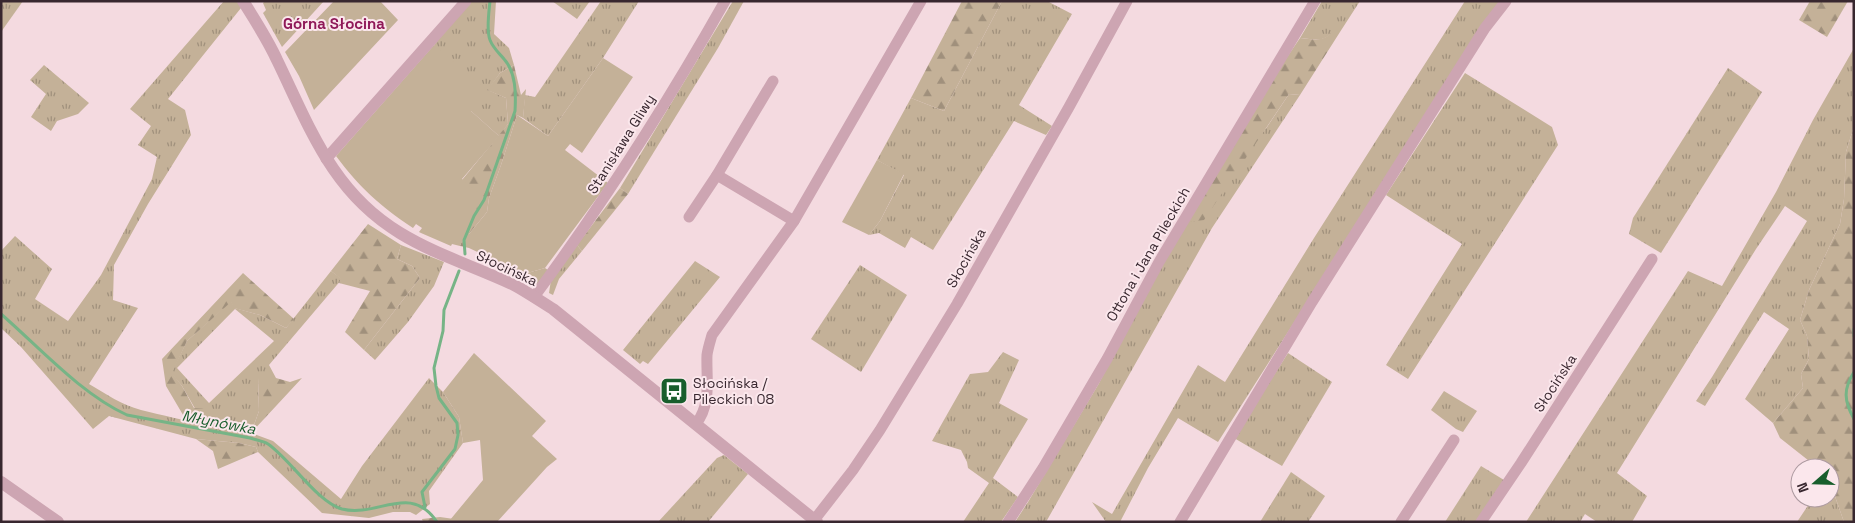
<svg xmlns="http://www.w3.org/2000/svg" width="1855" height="523" font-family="'Space Grotesk',sans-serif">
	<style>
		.grass { fill: url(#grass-tufts); fill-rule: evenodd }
		.forest { fill: url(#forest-firs) }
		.garden { fill: #c4b198 }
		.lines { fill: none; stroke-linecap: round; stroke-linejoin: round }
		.stream { stroke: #76b486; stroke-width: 3 }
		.minor { stroke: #cda5b2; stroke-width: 11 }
		.tertiary { stroke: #cda5b2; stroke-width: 12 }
		.labels { text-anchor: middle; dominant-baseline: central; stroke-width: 4; stroke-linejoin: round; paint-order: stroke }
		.street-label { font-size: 14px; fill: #38272f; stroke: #fbe7ec }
		.poi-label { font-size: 14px; fill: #38272f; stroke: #fbe7ec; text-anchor: start }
		.neighbourhood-label { font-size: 15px; font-weight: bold; fill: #8f1858; stroke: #fbe7ec }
		.water-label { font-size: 15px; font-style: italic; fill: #185e2c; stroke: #fbe7ec }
	</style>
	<defs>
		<pattern id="grass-tufts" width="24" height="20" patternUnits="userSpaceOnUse" patternTransform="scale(1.25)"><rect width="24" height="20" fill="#c4b198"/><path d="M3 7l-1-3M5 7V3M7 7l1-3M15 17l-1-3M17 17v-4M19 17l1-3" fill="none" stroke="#a0907c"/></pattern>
		<pattern id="forest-firs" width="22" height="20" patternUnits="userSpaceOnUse" patternTransform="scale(1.25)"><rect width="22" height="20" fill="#c4b198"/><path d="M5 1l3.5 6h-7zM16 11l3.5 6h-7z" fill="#a0907c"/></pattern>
	</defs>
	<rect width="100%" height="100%" fill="#f4dae0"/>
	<g class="grass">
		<polygon points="1,1 23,1 1,32"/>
		<path d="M224,1h13l4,7 -73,91 17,11 6,25 -43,69 -34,61 -1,35 25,8 -49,76c17,10 33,21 52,26 22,6 43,9 64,16l-23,-40 -11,-13 16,-32 44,-40 4,7 25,7 26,13 45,-57 11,8 -73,86 7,13h-18l1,33 -8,22 22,8 68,58 21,-33 67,-88 14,14 16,25 4,26 -34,48 1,13 -14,11 -6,-3h-17l-24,6 -47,-5 -64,-61 -2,-5 -17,-4 -43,-4 -87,-23 -16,13 -72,-82 -20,-19v-77l14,-15 37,33 -17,30 33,22 33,-46 51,-96 5,-22 -19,-12 13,-19 -21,-17zM235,309l39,32 -65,62 -32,-35z"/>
		<polygon points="265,1 324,1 282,47 263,13 266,10 263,3"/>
		<polygon points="470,1 496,1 494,34 509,48 514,65 500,73 488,90 506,98 508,124 499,136 471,111 434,45"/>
		<polygon points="552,1 590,1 577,19"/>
		<polygon points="601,1 639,1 603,58 548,136 523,118 525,95 535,97"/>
		<polygon points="733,1 744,1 718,48 628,194 620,188"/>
		<polygon points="1002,1 1047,1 1072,14 1019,105 1052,126 1046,135 1014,121 933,250 911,237 905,248 879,233 869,235 880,221 904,175 877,160 911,98 944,111"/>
		<path d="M1322,1h38l-20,31h-7c-11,11 -18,7 -33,6z"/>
		<polygon points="1465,1 1502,1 1397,161 1218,442 1178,418 1148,468 1120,522 1106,522 1092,502 1112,514 1198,365 1225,382 1314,238"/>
		<polygon points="1854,48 1854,126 1846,152 1844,199 1840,224 1809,290 1800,320 1807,336 1809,359 1801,374 1803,388 1773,423 1745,399 1789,329 1764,312 1705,406 1696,401 1712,377 1807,221 1785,206 1756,249 1617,473 1647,496 1632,522 1597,522 1585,514 1580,522 1526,522 1688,271 1722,286 1776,192 1813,120"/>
		<polygon points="44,65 89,103 78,114 57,121 51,131 31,117 46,94 30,80"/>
		<polygon points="1728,68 1762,92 1661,253 1629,234 1633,218"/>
		<polygon points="1465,73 1552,127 1558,145 1408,379 1386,365 1462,244 1386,195"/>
		<polygon points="1289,94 1300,95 1212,228 1046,522 1015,522 1028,502 1098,385 1159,270 1188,222 1267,127"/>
		<polygon points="401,245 444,262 434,286 408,322 375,360 364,350 420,278 412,266 397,259"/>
		<polygon points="577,245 582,251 559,279 553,295 549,293 551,280"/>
		<polygon points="695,261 720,277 648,364 643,361 640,364 623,350"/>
		<polygon points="507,265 524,274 545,268 548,270 535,287 502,271"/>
		<polygon points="860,265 907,295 861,372 811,339"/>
		<polygon points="1003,352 1019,360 999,403 1028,419 993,478 1018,497 1001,522 963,522 989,483 968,468 967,462 961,450 932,441 970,374 988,372"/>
		<polygon points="1288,353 1332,382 1282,466 1234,438"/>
		<polygon points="1444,391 1477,411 1463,432 1456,429 1431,410"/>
		<polygon points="724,455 748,474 708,522 658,522 717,458"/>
		<polygon points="1481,466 1504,480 1476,522 1445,522"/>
		<polygon points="1291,472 1325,496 1308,522 1260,522"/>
		<polygon points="1830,482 1844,522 1797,522 1813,498 1830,498"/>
	</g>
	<g class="forest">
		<polygon points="962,1 1002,1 944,111 911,98"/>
		<polygon points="1810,1 1848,1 1827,37 1799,20"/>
		<path d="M1333,31l7,1 -40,63 -11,-1 -85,126 -16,2 91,-153 21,-31c15,1 22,5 33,-7z"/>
		<polygon points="514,65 521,95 526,89 523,118 517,115 501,165 489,198 487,212 469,234 469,248 460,246 465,233 462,180 508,124 506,98 487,90 500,73"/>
		<polygon points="1854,126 1854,522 1844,522 1830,482 1830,468 1818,468 1780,438 1773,423 1803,388 1801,374 1809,359 1807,336 1800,320 1809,290 1840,224 1844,199 1846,152"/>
		<polygon points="620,188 628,194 582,251 577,245"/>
		<polygon points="368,224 401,245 397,259 412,266 420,278 364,350 345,332 370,291 339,283 341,279 331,271"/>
		<polygon points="243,273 294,319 286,328 260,315 234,308 231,302 187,341 172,373 182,386 194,408 208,409 205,427 186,420 166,386 162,359"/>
		<polygon points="258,378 276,378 290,382 302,378 251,433 259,411"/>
		<polygon points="196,439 239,443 256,447 258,452 218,469 213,451"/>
		<polygon points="440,517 461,520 463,522 423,522 422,519"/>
	</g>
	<g class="garden">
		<polygon points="334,1 380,1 398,20 314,110 299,76 285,52"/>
		<path d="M434,45l53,45 -16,21 28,25 -37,43 20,17 -22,50 -8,-2 -1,2 -30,-13 -2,-1 3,-4 -6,-4 -3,4c-34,-23 -52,-39 -77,-72z"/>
		<polygon points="603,58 633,77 582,153 570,144 565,150 608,183 545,268 524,274 469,248 469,234 487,212 489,198 501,165 517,115 548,136"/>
		<polygon points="877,160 904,174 880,221 869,235 842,222"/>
		<polygon points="474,353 546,421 532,436 557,459 547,467 497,522 463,522 450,520 483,480 480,440 463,443 459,417 443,392"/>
	</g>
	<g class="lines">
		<g class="stream">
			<path d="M465,254l-1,-14 10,-24 10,-16 31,-89c1,-17 1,-39 -11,-52 -5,-6 -11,-11 -14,-19 -4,-10 -1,-28 0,-39"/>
			<path d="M1,314c38,33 80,80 126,101l123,23c6,2 13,3 18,6 23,16 49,58 74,65 36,9 68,-27 95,13"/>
			<polyline points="1854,329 1854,336"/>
			<path d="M1854,372c-11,17 -10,29 0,47"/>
			<polyline points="425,507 422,492 455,449 458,435 457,423 439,398 436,386 434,368 443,331 444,310 459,271"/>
		</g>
		<g class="minor">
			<polyline points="326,159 466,1"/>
			<polyline points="717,175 794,221"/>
			<polyline points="689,217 717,175 773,81"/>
			<path d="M534,297c70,-95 133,-193 191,-296"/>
			<path d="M696,424c16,-21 10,-45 11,-69 1,-7 3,-13 5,-20l82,-114 127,-220"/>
			<polyline points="815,519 853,470 880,430 957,304 1069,107 1127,1"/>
			<polyline points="1008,522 1043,468 1107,359 1159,262 1315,1"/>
			<polyline points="1180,522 1312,302 1485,28 1506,1"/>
			<polyline points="1401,522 1454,440"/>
			<polyline points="1481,522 1521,463 1652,259"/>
		</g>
		<g class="tertiary">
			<path d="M243,1c12,19 25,39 34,59 33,68 55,132 123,173 36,22 76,34 114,52 13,7 26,16 39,24l264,213"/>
			<polyline points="1,482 58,522"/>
		</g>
	</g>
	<defs>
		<symbol id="bus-square" viewBox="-11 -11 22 22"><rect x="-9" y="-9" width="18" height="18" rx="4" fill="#185e2c" stroke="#fbe7ec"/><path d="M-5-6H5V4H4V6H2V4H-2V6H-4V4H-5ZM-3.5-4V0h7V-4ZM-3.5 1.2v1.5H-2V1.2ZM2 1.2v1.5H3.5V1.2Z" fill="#fff"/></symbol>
	</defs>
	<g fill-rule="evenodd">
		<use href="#bus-square" x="658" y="375" width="32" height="32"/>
	</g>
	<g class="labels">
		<g class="street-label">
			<text transform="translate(621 144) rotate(-58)">Stanisława Gliwy</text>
			<text transform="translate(1148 254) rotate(-60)">Ottona i Jana Pileckich</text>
			<text transform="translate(966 258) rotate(-61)">Słocińska</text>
			<text transform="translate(507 268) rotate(25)">Słocińska</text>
			<text transform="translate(1555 383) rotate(-57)">Słocińska</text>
		</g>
		<g class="poi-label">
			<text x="693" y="383">Słocińska /<tspan x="693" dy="16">Pileckich 08</tspan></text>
		</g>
		<g class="neighbourhood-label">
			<text x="334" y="23">Górna Słocina</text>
		</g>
		<g class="water-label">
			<text transform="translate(219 422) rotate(11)">Młynówka</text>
		</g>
	</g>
	<rect width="1855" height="523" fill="none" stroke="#38272f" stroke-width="5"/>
	<g transform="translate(1815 483) rotate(250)"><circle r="24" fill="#fbe7ec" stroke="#ad9aa0"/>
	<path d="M0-4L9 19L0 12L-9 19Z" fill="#185e2c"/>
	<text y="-8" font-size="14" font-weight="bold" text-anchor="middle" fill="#38272f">N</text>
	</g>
</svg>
